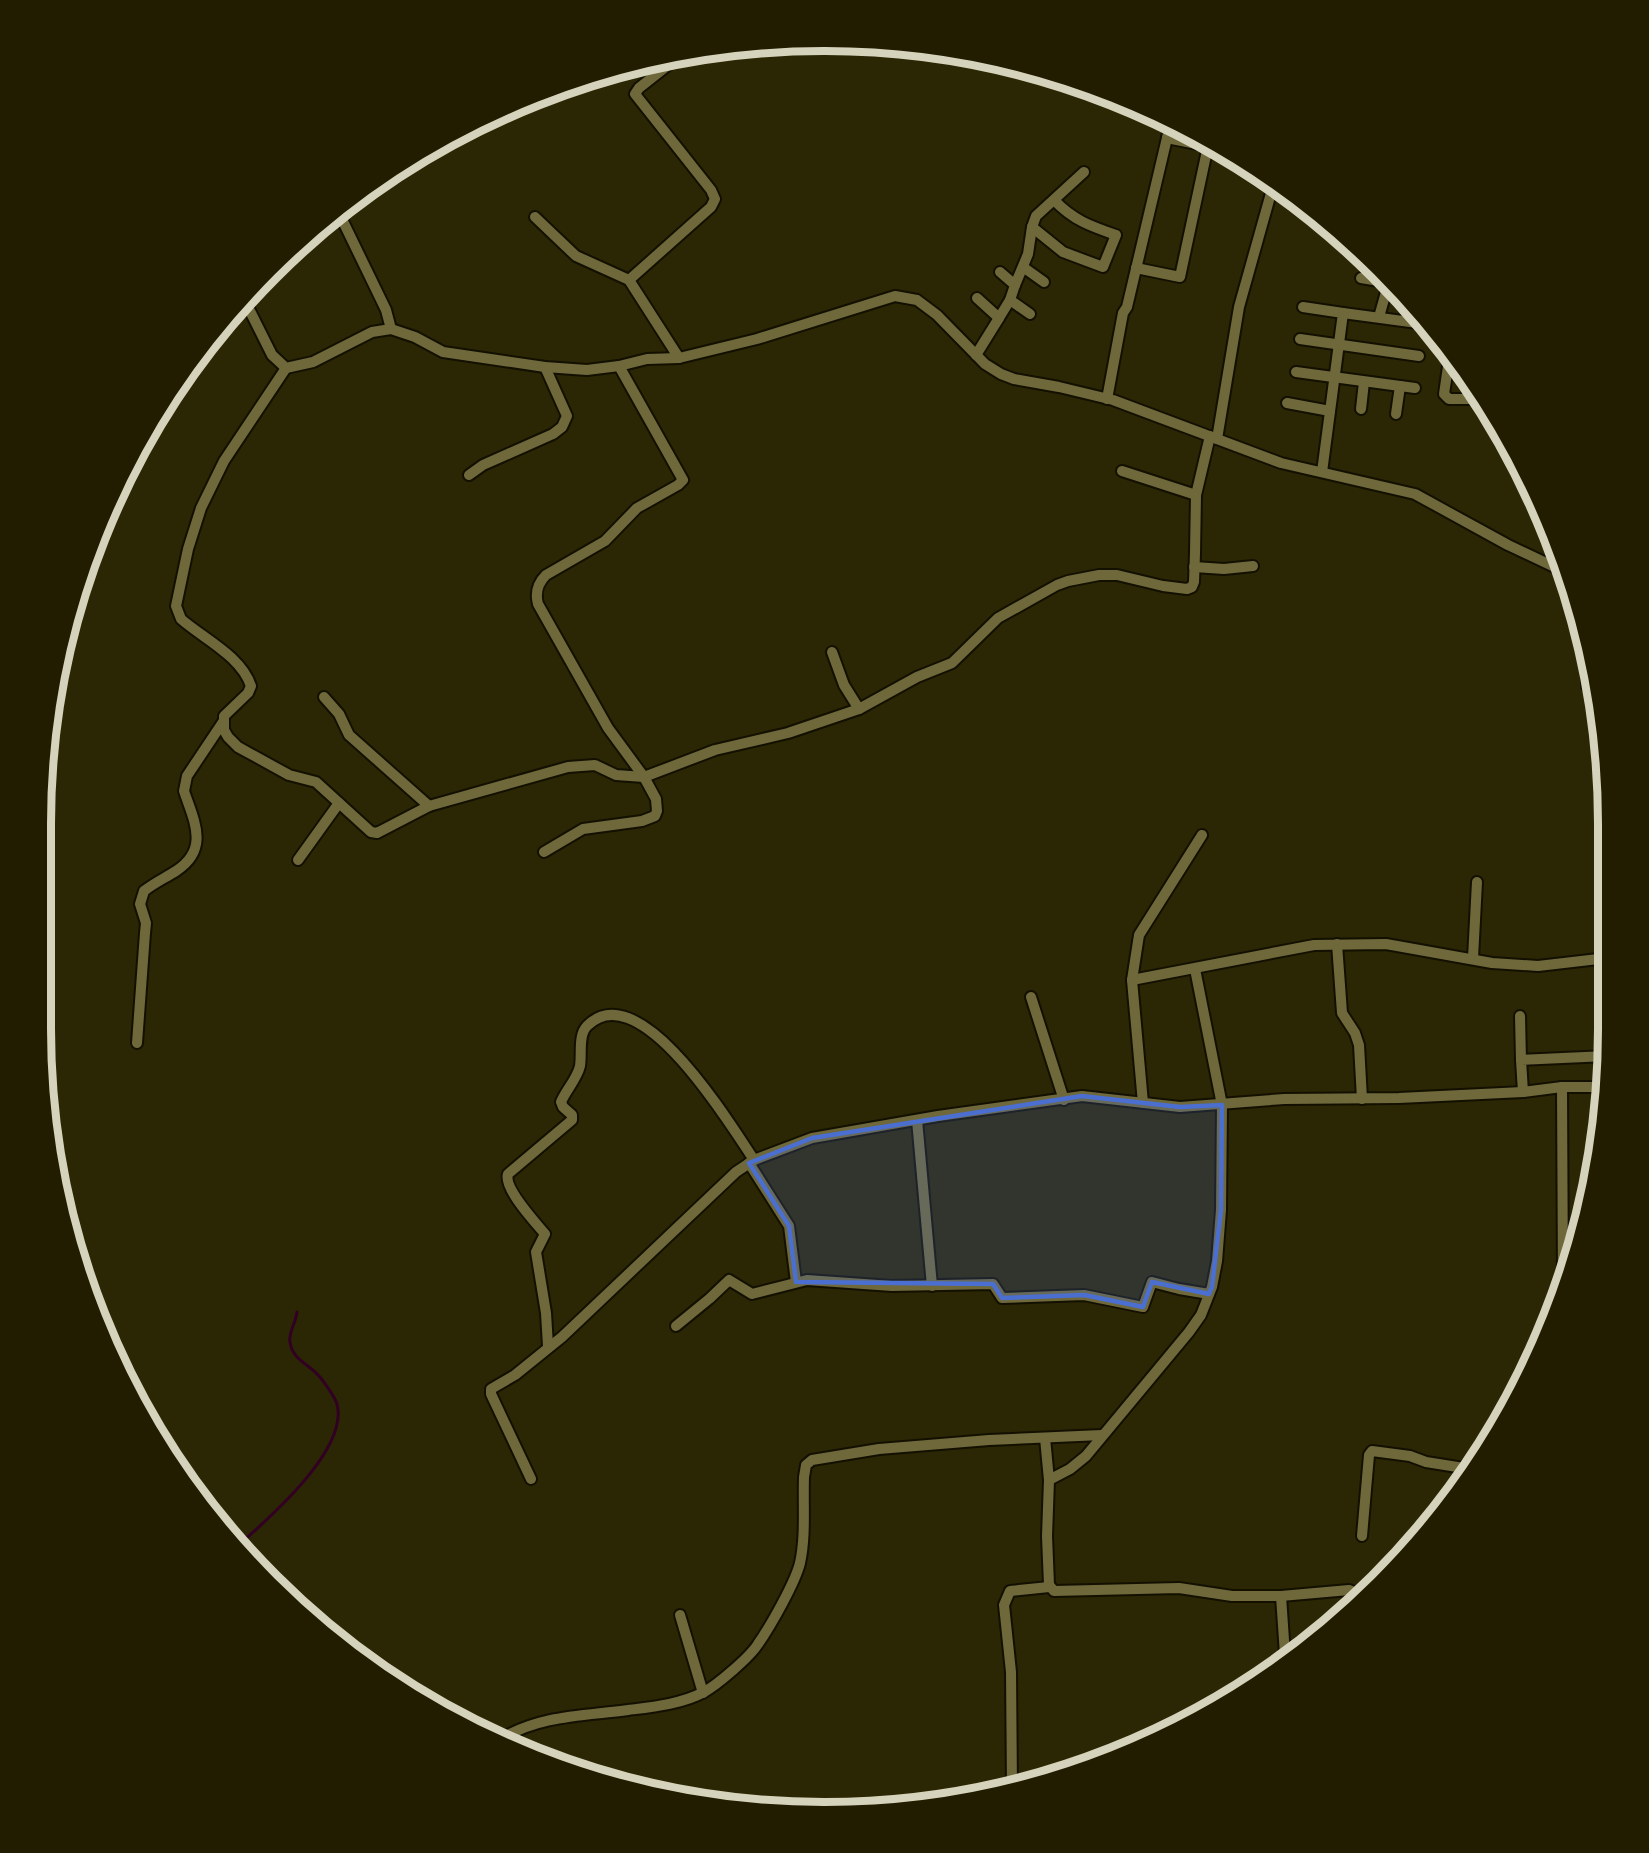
<svg xmlns="http://www.w3.org/2000/svg" width="1649" height="1853" font-family="'Exo 2',sans-serif">
	<style>
		.lines { fill: none; stroke-linecap: round; stroke-linejoin: round }
		.stream { stroke: #310023; stroke-width: 3 }
		.street-casing { stroke: #131000; stroke-width: 14 }
		.street { stroke: #6e683b; stroke-width: 10 }
		.marked { fill: #4b6fd1; fill-opacity: 0.2; stroke: #4b6fd1; stroke-width: 4.5; stroke-linejoin: round }
		.rim { fill: none; stroke: #d5d3bb; stroke-width: 8 }
	</style>
	<rect width="100%" height="100%" fill="#2b2704"/>
	<g class="lines">
		<path class="stream" d="M240,1544c30,-27 109,-95 97,-140 -2,-7 -16,-27 -21,-31 -10,-10 -24,-15 -26,-31 -2,-9 6,-19 7,-30"/>
		<defs>
			<g id="street">
				<polyline points="1170,124 1167,138 1221,149"/>
				<polyline points="338,211 386,310 391,329"/>
				<polyline points="535,217 576,256 629,280 679,358"/>
				<path d="M1032,227l31,25 40,15 13,-32c-26,-9 -43,-15 -62,-35"/>
				<polyline points="1023,267 1044,282"/>
				<polyline points="1136,268 1180,277 1208,146"/>
				<polyline points="1361,278 1385,282"/>
				<polyline points="629,280 711,207 715,199 711,190 635,94 639,88 677,58"/>
				<polyline points="1015,285 1028,254 1032,227 1036,216 1084,172"/>
				<polyline points="244,299 272,355 286,368 313,362 372,332 391,329 415,337 443,352 545,367 587,370 619,366 647,359 679,358 757,339 895,296 917,300 937,315 985,364 1001,374 1014,379 1059,387 1113,400 1281,463 1415,494 1508,545 1563,571"/>
				<polyline points="1010,300 1030,314"/>
				<polyline points="1303,307 1343,313 1322,472"/>
				<polyline points="1343,313 1425,324"/>
				<polyline points="1379,317 1388,285"/>
				<polyline points="999,318 1010,300 1015,285 1000,272"/>
				<polyline points="1300,339 1419,356"/>
				<polyline points="1450,353 1444,394 1449,399 1478,399"/>
				<polyline points="976,355 999,318 977,298"/>
				<path d="M286,368l-62,93 -23,47 -13,41 -12,57 5,13c23,20 60,37 70,67l-3,7 -24,23v14l4,7 10,10 51,28 27,7 55,50 6,1 52,-27 139,-39 27,-2 21,10 28,2 71,-27 73,-17 71,-24 58,-32 35,-14 46,-45 59,-33 11,-4 31,-6h18l46,11 24,3 5,-2 2,-5 1,-29 1,-58 14,-59"/>
				<polyline points="1296,372 1400,386 1396,414"/>
				<polyline points="1400,386 1415,388"/>
				<polyline points="1107,399 1123,313 1127,307 1167,138"/>
				<polyline points="1287,403 1330,411"/>
				<polyline points="1361,409 1364,382"/>
				<polyline points="1217,439 1239,307 1273,186"/>
				<polyline points="1122,471 1196,495"/>
				<polyline points="469,475 483,465 553,434 562,427 567,416 545,367"/>
				<polyline points="1519,476 1527,477"/>
				<polyline points="1194,567 1224,569 1253,566"/>
				<polyline points="832,652 844,685 859,709"/>
				<polyline points="1587,686 1588,662"/>
				<polyline points="324,697 339,714 349,735 429,806"/>
				<path d="M544,852l39,-23 59,-8 13,-5 2,-5 -1,-12 -12,-22 -36,-49 -70,-124c-3,-11 -1,-20 8,-29l59,-34 32,-33 41,-23 5,-5 -64,-114"/>
				<polyline points="298,860 339,803"/>
				<polyline points="1337,944 1342,1013 1355,1033 1359,1045 1362,1099"/>
				<polyline points="1473,958 1477,882"/>
				<polyline points="1195,969 1222,1105 1221,1210 1217,1261 1212,1287 1201,1315 1189,1332 1086,1456 1070,1469 1049,1480 1047,1536 1049,1585 1054,1591 1179,1588 1232,1596 1281,1596 1349,1590 1354,1592 1355,1603"/>
				<polyline points="1132,980 1314,945 1386,944 1492,963 1538,966 1607,958"/>
				<polyline points="1031,997 1064,1100"/>
				<polyline points="1520,1016 1521,1060"/>
				<path d="M137,1043l8,-110 1,-10 -6,-19 4,-13c10,-8 21,-13 32,-20 34,-22 18,-50 8,-80l3,-15 36,-54"/>
				<polyline points="1562,1087 1563,1282"/>
				<polyline points="1523,1092 1521,1060 1607,1056"/>
				<polyline points="1143,1103 1132,980 1139,935 1202,835"/>
				<polyline points="917,1120 932,1286"/>
				<polyline points="749,1163 789,1226 796,1282"/>
				<polyline points="676,1326 709,1299 729,1280 752,1294 807,1280 892,1286 993,1284 1002,1298 1084,1295 1143,1307 1152,1282 1179,1289 1209,1294"/>
				<path d="M548,1346l-2,-33 -10,-61 9,-18c-10,-12 -42,-46 -37,-60l64,-54v-5l-9,-8 -2,-5c5,-12 16,-23 19,-36 2,-12 -2,-31 7,-40 52,-53 143,98 167,134"/>
				<polyline points="1045,1438 1049,1480"/>
				<polyline points="531,1479 491,1394 491,1389 515,1375 562,1337 736,1172 754,1160 812,1138 938,1116 1082,1096 1180,1107 1284,1099 1399,1098 1523,1092 1562,1087 1606,1087"/>
				<polyline points="1362,1536 1369,1455 1372,1451 1410,1456 1426,1462 1470,1469"/>
				<polyline points="1281,1596 1285,1655"/>
				<polyline points="680,1615 703,1693"/>
				<path d="M501,1739c39,-24 83,-23 127,-29 24,-3 54,-6 76,-18 13,-7 46,-35 54,-48 12,-17 37,-61 42,-81 6,-27 3,-58 4,-86l2,-12 6,-5 67,-11 110,-9 113,-5"/>
				<polyline points="1012,1788 1011,1672 1004,1605 1010,1591 1049,1587"/>
			</g>
		</defs>
		<use href="#street" class="street-casing"/>
		<use href="#street" class="street"/>
	</g>
	<path class="marked" d="M1082,1096l98,11 42,-2 -1,105 -9,77 -3,7 -57,-12 -9,25 -59,-12 -82,3 -9,-14 -197,-2 -7,-56 -40,-63 63,-25z"/>
	<path d="M0 0H1649V1853H0ZM824 51H825A773 773 0 0 1 1598 824V1029A773 773 0 0 1 825 1802H824A773 773 0 0 1 51 1029V824A773 773 0 0 1 824 51Z" fill="#221d00" fill-rule="evenodd"/>
	<path class="rim" d="M824 51H825A773 773 0 0 1 1598 824V1029A773 773 0 0 1 825 1802H824A773 773 0 0 1 51 1029V824A773 773 0 0 1 824 51Z"/>
</svg>
